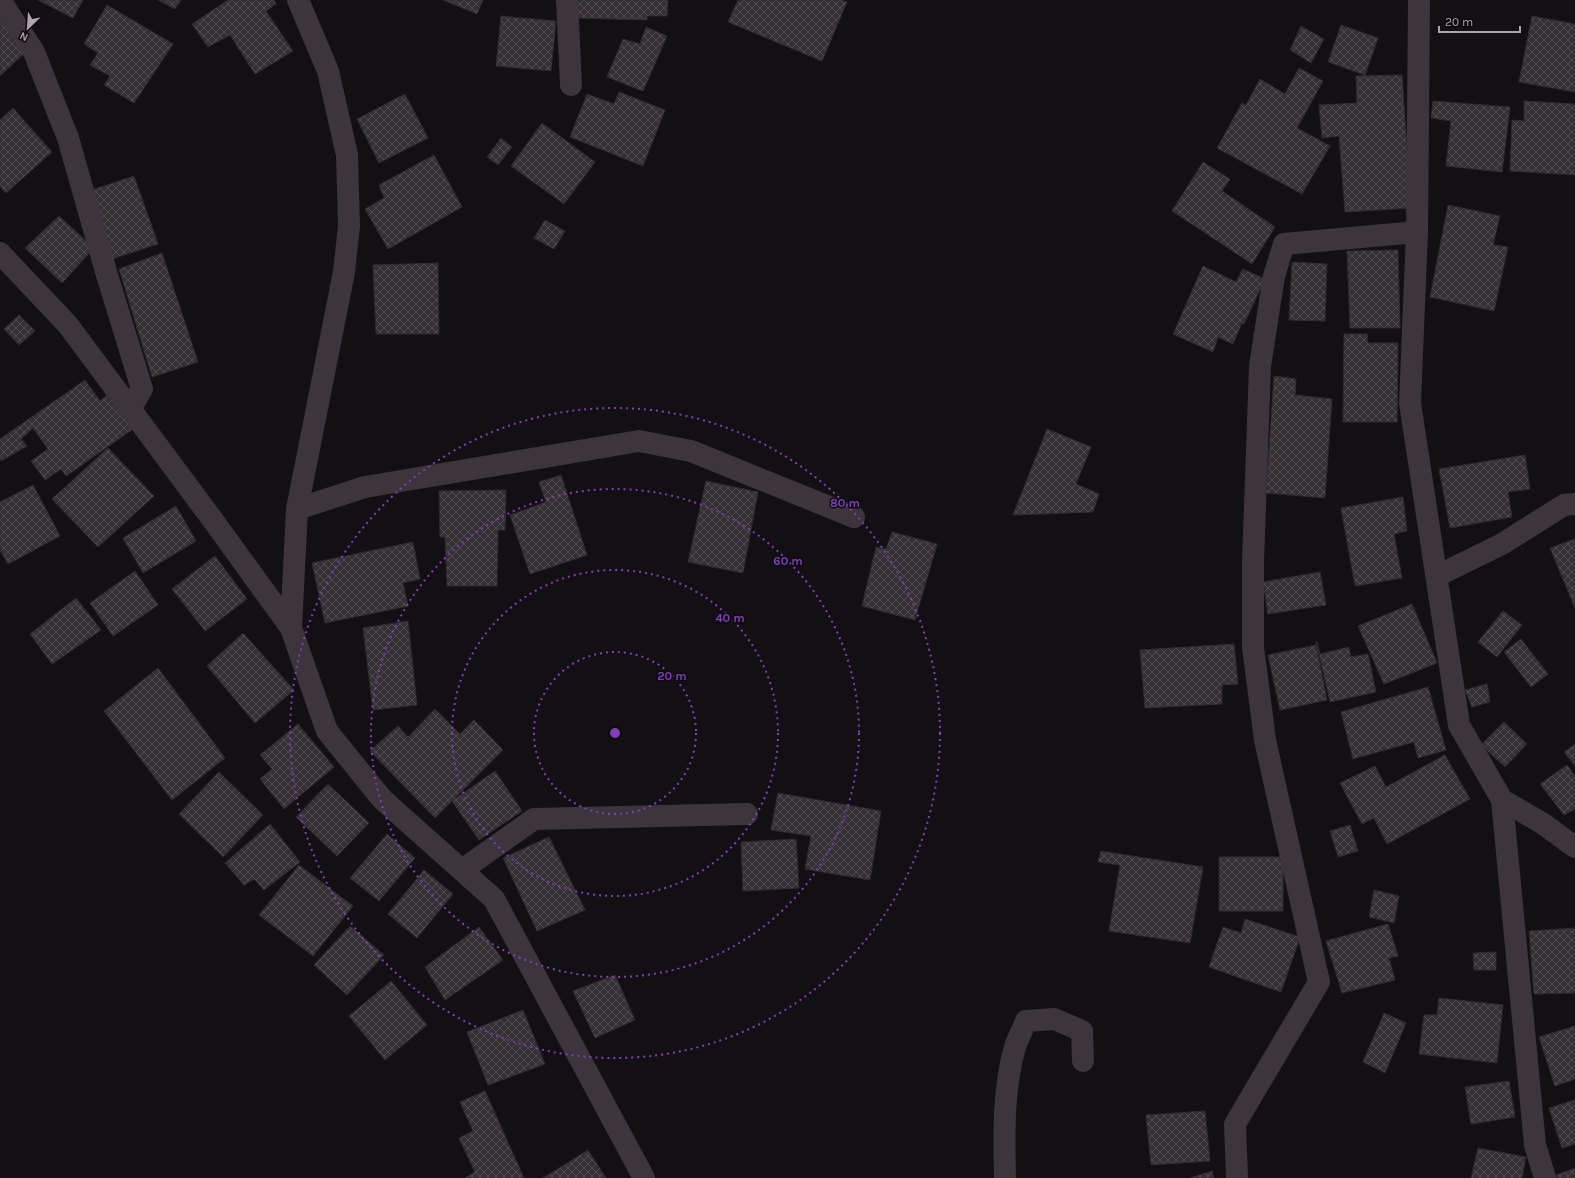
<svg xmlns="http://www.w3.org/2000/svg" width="1575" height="1178" font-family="Karla,sans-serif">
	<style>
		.building { fill: url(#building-cross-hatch); stroke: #2e2a2e }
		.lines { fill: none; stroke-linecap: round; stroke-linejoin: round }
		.minor { stroke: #3c353c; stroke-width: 22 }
		.ring { fill: none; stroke: #833ebd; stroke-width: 2; stroke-dasharray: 2 4 }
		.centre { fill: #833ebd; stroke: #0d0c0d; stroke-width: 2 }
		.ring-label { font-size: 12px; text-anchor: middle; font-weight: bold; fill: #833ebd; stroke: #0d0c0d; stroke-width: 3; stroke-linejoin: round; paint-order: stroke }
	</style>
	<defs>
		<pattern id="building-cross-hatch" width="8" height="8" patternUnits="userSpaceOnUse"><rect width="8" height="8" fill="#343034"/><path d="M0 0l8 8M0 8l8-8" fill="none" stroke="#4f4b4f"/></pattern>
	</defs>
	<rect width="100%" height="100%" fill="#121012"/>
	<g class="building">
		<polygon points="38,0 83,0 73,18"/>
		<polygon points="158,0 181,0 175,9"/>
		<polygon points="228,0 274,0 276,4 266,11 293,51 255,74 230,35 208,47 192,24"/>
		<polygon points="443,0 483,0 477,14"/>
		<polygon points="578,0 668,0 667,16 647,16 647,20 577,18"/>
		<polygon points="738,0 841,0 847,2 822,61 728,22"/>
		<polygon points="107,5 173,44 134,103 104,85 110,76 90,65 98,53 84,44"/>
		<polygon points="0,16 30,48 0,76"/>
		<polygon points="501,16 556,21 551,71 496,66"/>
		<polygon points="1532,16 1575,24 1575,92 1519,82"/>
		<polygon points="1341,25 1378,38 1365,75 1328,62"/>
		<polygon points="1301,26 1324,39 1311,63 1290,50"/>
		<polygon points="646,27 667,36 643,91 607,77 623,39 640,44"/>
		<polygon points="1299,68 1323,81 1297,128 1330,146 1302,194 1217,148 1242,103 1246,105 1260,79 1285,94"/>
		<polygon points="1402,75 1411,208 1345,212 1339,136 1322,138 1319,105 1357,103 1356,76"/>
		<polygon points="619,92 665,110 643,166 570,137 587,94 614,104"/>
		<polygon points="405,94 428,138 379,163 357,119"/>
		<polygon points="1433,101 1510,107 1502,172 1446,166 1451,121 1431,118"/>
		<polygon points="1524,101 1575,104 1575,175 1510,171 1512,120 1524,121"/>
		<polygon points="13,108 52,152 6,193 0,187 0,120"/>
		<polygon points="542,123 595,162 564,204 511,166"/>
		<polygon points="501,138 512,147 498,165 487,157"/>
		<polygon points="434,155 462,207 388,249 365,209 384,198 379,185"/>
		<polygon points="1203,162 1230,179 1222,191 1275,227 1252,264 1172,211"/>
		<polygon points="134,176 158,244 112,259 89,191"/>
		<polygon points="1448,205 1500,216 1493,245 1508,247 1494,311 1430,297"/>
		<polygon points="59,216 94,248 62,283 25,248"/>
		<polygon points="545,220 565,231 554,249 534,238"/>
		<polygon points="1398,250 1400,328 1350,328 1347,251"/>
		<polygon points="162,253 198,362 152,377 119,269"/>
		<polygon points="1292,262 1327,264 1325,321 1289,320"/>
		<polygon points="438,263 439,334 376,334 373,265"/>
		<polygon points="1203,266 1236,282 1243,269 1265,279 1244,324 1242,323 1233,344 1218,337 1213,352 1173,334"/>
		<polygon points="19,315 35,331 19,345 4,329"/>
		<polygon points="1344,334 1367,334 1368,343 1398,343 1397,422 1343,422"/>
		<polygon points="1274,376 1296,379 1295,395 1332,399 1325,498 1266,493"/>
		<polygon points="85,380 100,401 107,395 133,429 66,476 61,469 45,480 31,461 48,449 33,428 21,439 27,446 1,461 0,459 0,439"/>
		<polygon points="1047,429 1091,447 1076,484 1099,494 1093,512 1013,515"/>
		<polygon points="108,448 154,496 98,547 52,499"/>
		<polygon points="1525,455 1530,489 1508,492 1512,517 1450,528 1439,469"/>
		<polygon points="561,475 587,555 530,574 510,515 546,502 539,482"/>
		<polygon points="706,481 758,492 743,573 688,562"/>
		<polygon points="33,485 60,536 8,564 0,550 0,502"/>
		<polygon points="506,490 505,530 498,530 497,586 447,586 445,537 440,537 439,491"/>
		<polygon points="1403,497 1407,531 1394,534 1402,578 1355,586 1341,508"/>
		<polygon points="176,506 196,541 143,573 123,538"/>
		<polygon points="892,532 937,544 915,620 862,606 876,547 886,549"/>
		<polygon points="1575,539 1575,608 1550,548"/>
		<polygon points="413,542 420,579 403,583 408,606 325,623 312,563"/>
		<polygon points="215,556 247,599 205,631 172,589"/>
		<polygon points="135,571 158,605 113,636 90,603"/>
		<polygon points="1320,572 1326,605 1268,614 1263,582"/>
		<polygon points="76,598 101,630 52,664 30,634"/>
		<polygon points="1412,604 1437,663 1384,684 1358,626"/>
		<polygon points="1503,611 1522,625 1497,657 1478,642"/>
		<polygon points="408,621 417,705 373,710 363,628"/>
		<polygon points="243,633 294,690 255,723 207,666"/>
		<polygon points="1521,639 1548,674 1531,687 1504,652"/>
		<polygon points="1316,641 1317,642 1320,654 1349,647 1351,657 1368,654 1376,692 1330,702"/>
		<polygon points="1234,644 1238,684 1222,685 1222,704 1145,708 1140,650"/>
		<polygon points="1316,645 1327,700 1280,710 1268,655"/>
		<polygon points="158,668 225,758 172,800 104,711"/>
		<polygon points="1487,684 1490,702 1472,707 1465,690"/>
		<polygon points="1428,687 1446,750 1418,758 1414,742 1353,759 1341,712"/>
		<polygon points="435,709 460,734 474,720 503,750 435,818 370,751 398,726 408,737"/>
		<polygon points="1504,722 1527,744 1505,767 1481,745"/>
		<polygon points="298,724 334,767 284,809 260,779 272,769 260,755"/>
		<polygon points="1575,744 1575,766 1564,752"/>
		<polygon points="1445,755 1470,799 1387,844 1374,818 1362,824 1340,783 1375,766 1386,787"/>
		<polygon points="1567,765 1575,776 1575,809 1564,815 1540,784"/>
		<polygon points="495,771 522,811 479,840 452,801"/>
		<polygon points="219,772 263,815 223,857 179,814"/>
		<polygon points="328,784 369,823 337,856 296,817"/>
		<polygon points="778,793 881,811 870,880 805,869 811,836 771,830"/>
		<polygon points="270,824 300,862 264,890 254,879 244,885 225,863"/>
		<polygon points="1350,825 1358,851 1338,857 1330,831"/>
		<polygon points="387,834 415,858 379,901 350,878"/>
		<polygon points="549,837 585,910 537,931 503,858"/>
		<polygon points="796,839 799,888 743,891 741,842"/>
		<polygon points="1101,851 1203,867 1190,943 1109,931 1120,865 1098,862"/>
		<rect x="1219" y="857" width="64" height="54"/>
		<polygon points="299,865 353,906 313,956 259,915"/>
		<polygon points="424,870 453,894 417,938 388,914"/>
		<polygon points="1374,890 1399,896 1394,923 1369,917"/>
		<polygon points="1245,919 1300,937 1281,992 1209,967 1223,927 1241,933"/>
		<polygon points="1388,924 1398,956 1389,958 1395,980 1342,993 1326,941"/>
		<polygon points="350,926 384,955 347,995 314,965"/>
		<polygon points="479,927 503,960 445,1000 425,967"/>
		<polygon points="1575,928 1575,993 1534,994 1529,931"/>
		<polygon points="1496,952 1496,970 1474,970 1473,953"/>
		<polygon points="615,975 635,1020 595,1038 573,991"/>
		<polygon points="391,981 427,1025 385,1060 349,1016"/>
		<polygon points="1439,998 1503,1005 1497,1063 1419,1054 1424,1015 1437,1015"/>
		<polygon points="523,1010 545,1064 488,1085 467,1032"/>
		<polygon points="1384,1013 1406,1023 1385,1073 1363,1062"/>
		<polygon points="1575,1026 1575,1079 1555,1086 1539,1037"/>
		<polygon points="1509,1081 1515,1117 1471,1124 1465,1087"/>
		<polygon points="485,1091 524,1178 465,1178 475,1172 459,1138 473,1131 460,1102"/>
		<polygon points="1575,1100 1575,1144 1562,1148 1549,1108"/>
		<polygon points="1205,1111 1210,1161 1151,1165 1146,1115"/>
		<polygon points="1478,1148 1526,1157 1522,1178 1471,1178"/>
		<polygon points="588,1150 606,1178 543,1178"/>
		<polygon points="1575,1168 1575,1178 1557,1178 1556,1175"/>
		<polygon points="1212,1171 1214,1178 1190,1178"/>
	</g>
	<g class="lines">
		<g class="minor">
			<polyline points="0,0 34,52 68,138 107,275 142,389 130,409"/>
			<polyline points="298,0 328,71 347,155 349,226 344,272 297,509 291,628 327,731 382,799 494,899 644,1178"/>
			<polyline points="567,0 571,85"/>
			<polyline points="1419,0 1417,232 1410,403 1459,725 1502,800 1535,1145 1545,1178"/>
			<polyline points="0,253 68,325 215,523 291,628"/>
			<polyline points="297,509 365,487 639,441 691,451 854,517"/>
			<polyline points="1437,576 1502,544 1564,505 1575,504"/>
			<polyline points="1502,800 1542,823 1575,847"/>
			<polyline points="462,870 534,819 747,814"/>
			<path d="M1005,1178c-1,-44 -2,-89 10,-131 3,-9 8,-18 11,-26l28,-2 28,12 1,30"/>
			<polyline points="1237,1178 1235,1124 1319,982 1265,740 1253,647 1253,562 1260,366 1274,276 1284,244 1417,232"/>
		</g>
	</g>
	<g class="ring">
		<circle cx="615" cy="733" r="81"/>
		<circle cx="615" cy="733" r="163"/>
		<circle cx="615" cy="733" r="244"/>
		<circle cx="615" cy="733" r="325"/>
	</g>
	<circle cx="615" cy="733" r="6" class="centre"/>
	<g class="ring-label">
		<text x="845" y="507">80 m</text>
		<text x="788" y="565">60 m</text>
		<text x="730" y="622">40 m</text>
		<text x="672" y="680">20 m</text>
	</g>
	<g transform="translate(28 28) rotate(205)" stroke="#0d0c0d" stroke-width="3" paint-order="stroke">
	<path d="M0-3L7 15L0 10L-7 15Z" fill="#b0a1b3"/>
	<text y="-6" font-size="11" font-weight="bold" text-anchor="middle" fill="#b0a1b3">N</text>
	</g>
	<path d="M1439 26v6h81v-6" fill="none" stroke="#b0a1b3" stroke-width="2"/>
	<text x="1445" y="26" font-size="12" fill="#b0a1b3" stroke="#0d0c0d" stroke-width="3" paint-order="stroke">20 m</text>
</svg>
